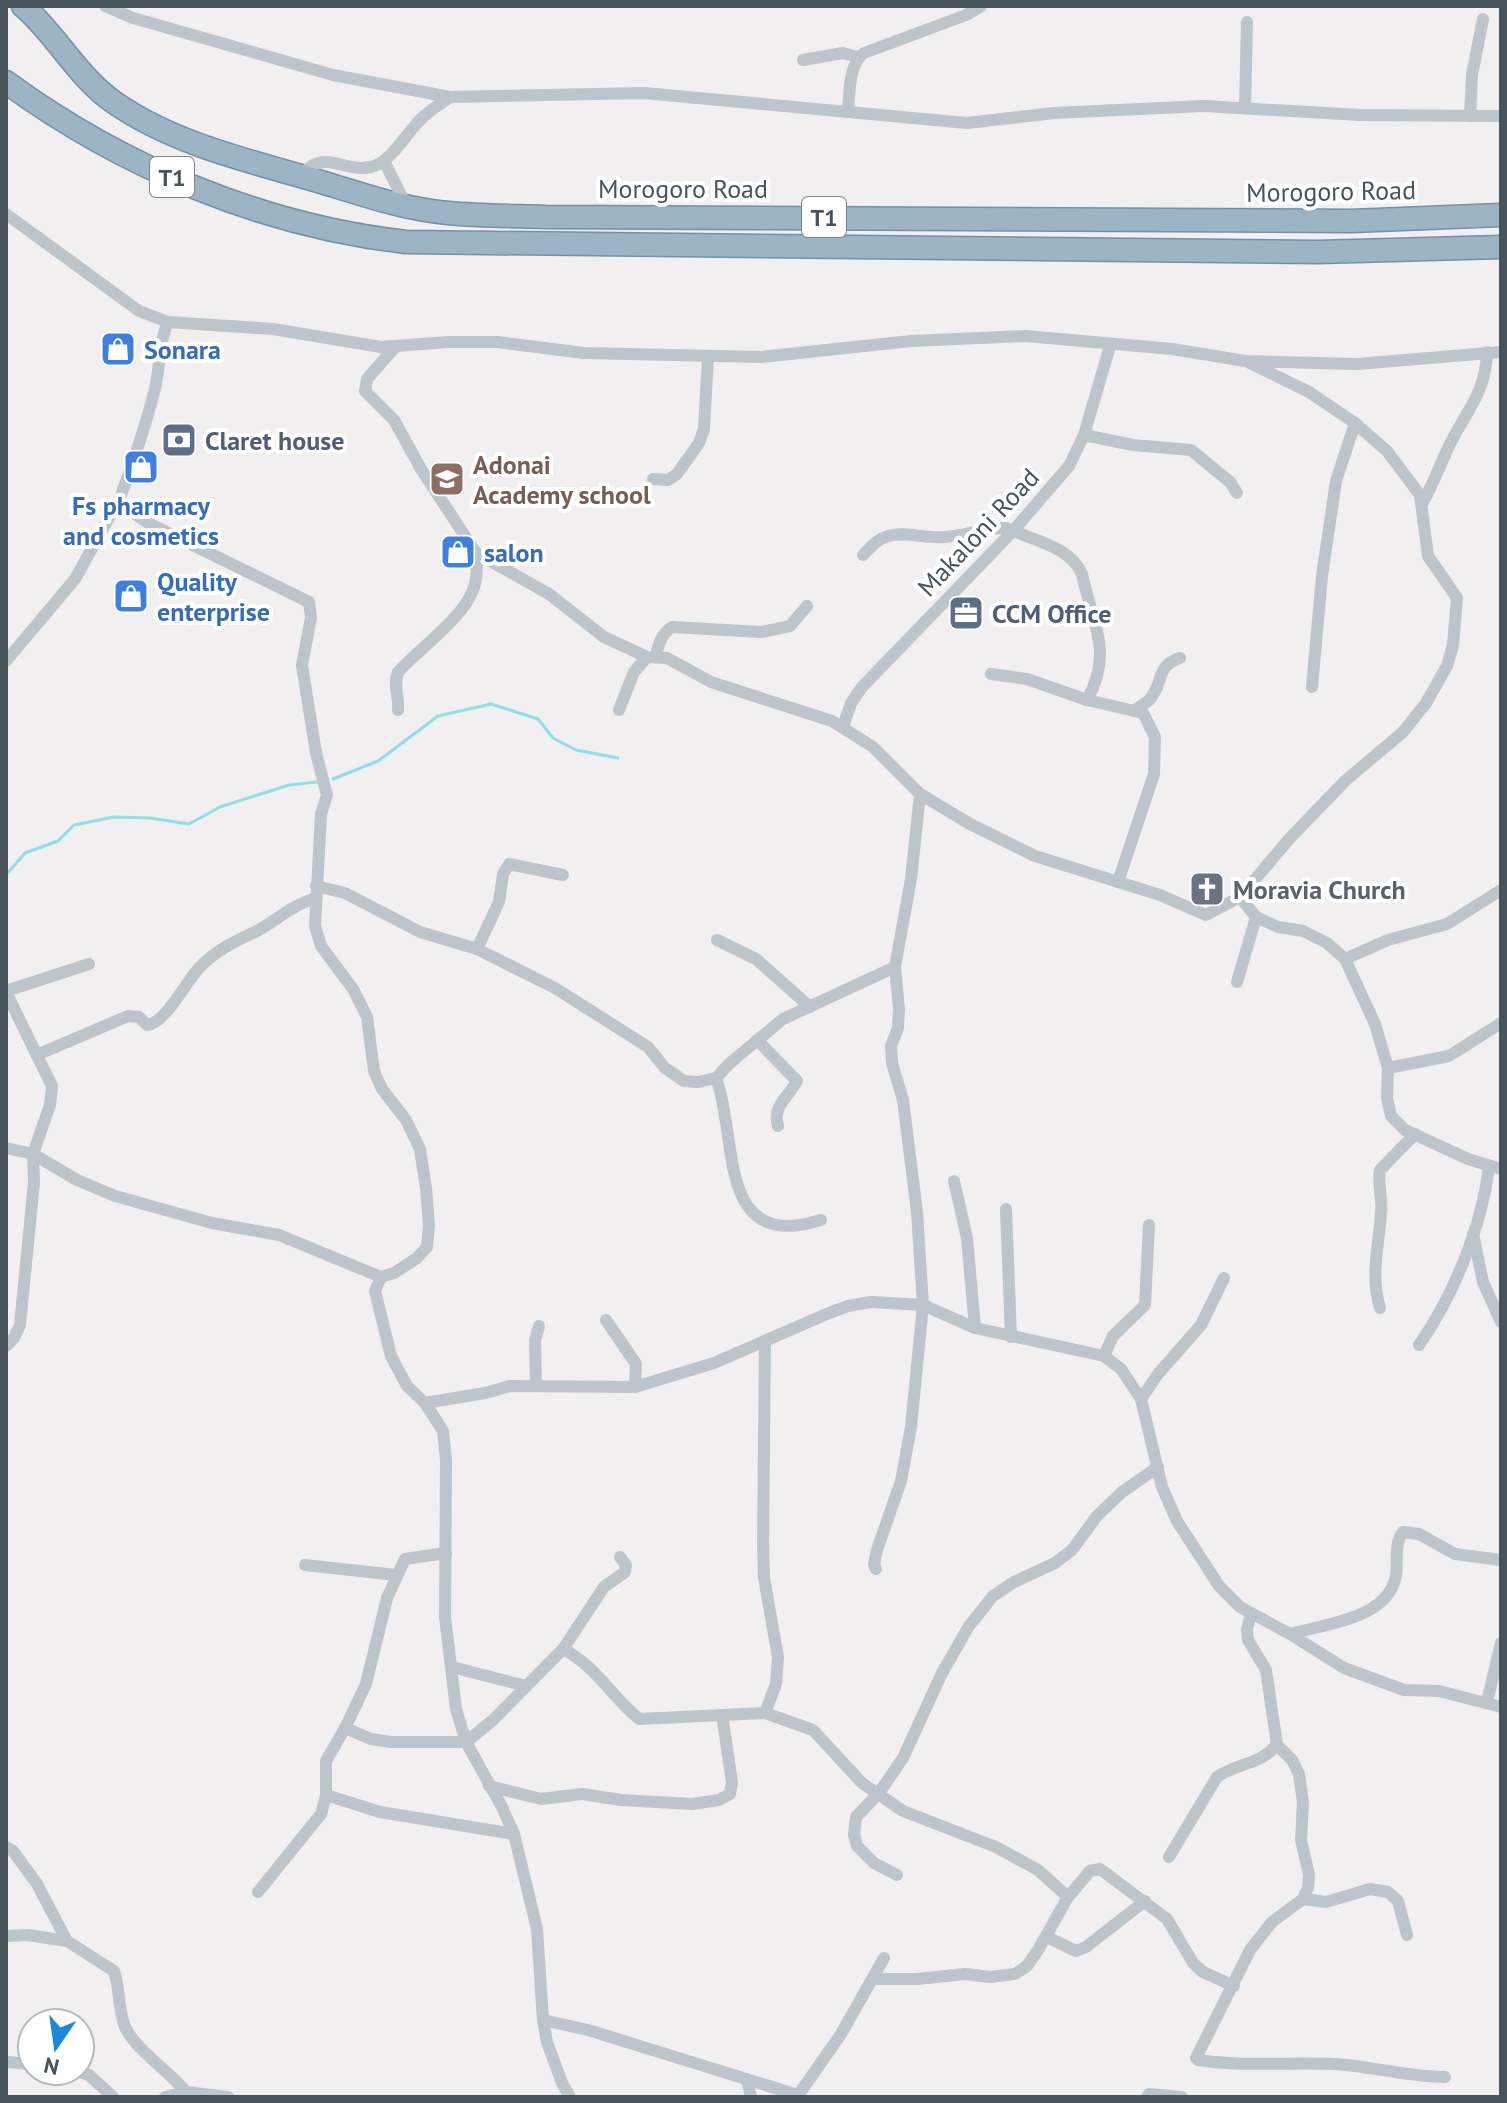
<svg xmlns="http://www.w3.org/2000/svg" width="1507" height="2103" font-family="'PT Sans',sans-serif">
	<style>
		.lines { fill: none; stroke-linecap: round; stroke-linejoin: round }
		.stream { stroke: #8de0e9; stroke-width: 3 }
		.trunk-casing { stroke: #7392a8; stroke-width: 25 }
		.minor { stroke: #bbc5cb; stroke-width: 12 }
		.trunk { stroke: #9cb4c4; stroke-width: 22 }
		.labels { text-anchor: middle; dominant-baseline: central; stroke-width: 8; stroke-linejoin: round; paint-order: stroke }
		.shield { fill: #fff; stroke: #7e878d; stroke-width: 2 }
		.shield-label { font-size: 24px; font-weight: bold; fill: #47545c }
		.street-label { font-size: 26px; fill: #47545c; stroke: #fff }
		.shop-label { font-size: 26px; font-weight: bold; fill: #366cbe; stroke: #fff; text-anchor: start }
		.service-label { font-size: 26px; font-weight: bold; fill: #4e5e75; stroke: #fff; text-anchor: start }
		.education-label { font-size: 26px; font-weight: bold; fill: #785e54; stroke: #fff; text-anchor: start }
		.worship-label { font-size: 26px; font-weight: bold; fill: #5b616d; stroke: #fff; text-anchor: start }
	</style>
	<rect width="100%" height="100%" fill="#f1efef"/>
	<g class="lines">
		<g class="stream">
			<polyline points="333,779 378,761 438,716 491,704 538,719 553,738 576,750 618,758"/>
			<polyline points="6,875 25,853 58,841 74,825 114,817 150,818 189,824 220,807 289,785 317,782"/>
		</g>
		<defs>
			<g id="trunk">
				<path d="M23,6c34,29 54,71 92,97 59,41 135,58 203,78 43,13 85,28 130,32 32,3 65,3 97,4l807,4 149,-6"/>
				<path d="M6,82c116,85 257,144 400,160l912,10 183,-5"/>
			</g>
		</defs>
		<use href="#trunk" class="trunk-casing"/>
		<g class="minor">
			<polyline points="105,6 133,18 333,75 450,97 644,93 967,123 1054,113 1204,106 1360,115 1501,116"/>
			<polyline points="803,60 843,53 858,57"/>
			<polyline points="1245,108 1247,22"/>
			<path d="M848,111c2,-18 0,-46 16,-58l102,-38 15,-9"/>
			<polyline points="1470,116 1472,75 1483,19"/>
			<polyline points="384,161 406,205"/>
			<path d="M301,176c23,-29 41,-3 70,-9 20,-5 35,-33 49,-47 9,-9 20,-16 30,-23"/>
			<polyline points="6,214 139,311 168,322 273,329 381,347 449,342 497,342 584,353 761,357 911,341 1026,336 1172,349 1245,361 1357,364 1501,352"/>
			<polyline points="396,346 367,379 365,391 394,420 421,469 476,553 549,594 604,637 647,657 667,658 711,682 832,721 873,747 920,794 970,824 1035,856 1160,895 1206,915 1240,897"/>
			<polyline points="1250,363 1309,392 1355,423 1387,451 1420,495 1428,556 1457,598 1453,645 1447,666 1426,703 1403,732 1345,781 1290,838 1240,897 1256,917 1278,927 1303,931 1327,943 1345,959 1375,1024 1388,1068 1387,1098 1391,1116 1405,1130 1468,1159 1501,1169"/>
			<polyline points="1084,435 1133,445 1191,450 1230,482 1237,493"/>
			<polyline points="653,479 668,480 677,474 699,443 704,429 708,356"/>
			<path d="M1423,502c11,-19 17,-38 27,-58 17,-34 36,-52 37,-92"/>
			<path d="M863,555c8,-8 14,-16 25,-19 18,-5 38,3 56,1 21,-1 42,-10 63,-9 25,13 62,17 75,46 10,49 32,78 5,126"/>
			<path d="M656,657c2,-12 5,-23 16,-30l89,5 29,-6 17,-20"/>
			<polyline points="6,661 75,579 120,498"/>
			<polyline points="991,674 1027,679 1087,700 1143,713 1155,737 1154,774 1118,882"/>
			<polyline points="1312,687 1322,576 1336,481 1355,423"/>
			<path d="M398,710c1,-14 -5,-24 0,-38 20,-22 65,-54 75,-82 5,-12 4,-25 3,-37"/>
			<polyline points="619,710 634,672 647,657"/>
			<path d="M1134,711c5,-4 12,-8 16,-12 14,-16 5,-33 30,-41"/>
			<polyline points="843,727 851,703 862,687 1013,531 1069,466 1084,435 1110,346"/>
			<polyline points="316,886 345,893 420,932 477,949 555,988 648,1047 665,1068 684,1081 698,1082 716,1078 730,1063 783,1019 895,967"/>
			<polyline points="717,940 756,959 810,1007"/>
			<polyline points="477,949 499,902 503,874 509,864 563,875"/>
			<polyline points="1345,959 1388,940 1447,924 1501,890"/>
			<polyline points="1237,982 1256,917"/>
			<polyline points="6,991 89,964"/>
			<polyline points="6,992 52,1086 50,1105 33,1154 34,1182 20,1325 14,1338 6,1346"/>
			<path d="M757,1040l40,41c-9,17 -25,25 -19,45"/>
			<path d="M39,1054l89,-38 11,1 8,8c19,-2 39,-44 53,-58 16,-17 36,-26 57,-36 22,-12 33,-25 59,-33"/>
			<polyline points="1388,1068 1449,1056 1501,1023"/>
			<path d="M716,1078c23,61 -1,175 105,142"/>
			<path d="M6,1148l27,6 44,26 38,16 97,27 67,12 102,42 13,-4 23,-15 10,-11 2,-21 -3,-38 -6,-39 -14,-29 -24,-31 -8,-18 -7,-54 -14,-28 -32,-43 -6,-20 6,-112 6,-19 -11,-42 -14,-88 9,-47 -2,-16 -159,-78 -23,-15 -7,-11c14,-38 27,-75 36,-114 4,-21 3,-42 12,-62"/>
			<polyline points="954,1181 967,1238 975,1328"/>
			<polyline points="1006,1209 1011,1337"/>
			<polyline points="1473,1234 1483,1282 1501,1322"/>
			<polyline points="381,1277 375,1291 391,1356 407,1386 425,1403 443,1431 446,1460 445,1617 456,1709 466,1742 502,1807 514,1834 537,1929 543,2020 547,2042 562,2083 570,2097"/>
			<path d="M1380,1308c-10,-33 -1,-62 1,-95 2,-15 -4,-29 -1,-43l35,-36"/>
			<polyline points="606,1320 636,1364 635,1387"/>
			<path d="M1419,1345c35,-50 63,-119 70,-179"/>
			<polyline points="1104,1356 1113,1336 1145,1305 1149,1225"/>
			<polyline points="536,1385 535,1340 539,1326"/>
			<polyline points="1141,1399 1158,1374 1201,1325 1224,1278"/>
			<polyline points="425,1403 485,1393 510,1386 635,1387 714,1363 829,1313 848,1306 871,1302 923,1305 975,1328 1104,1356 1121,1369 1141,1399 1162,1487 1177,1521 1219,1586 1240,1607 1290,1634 1344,1668 1404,1690 1439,1691 1501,1707"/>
			<polyline points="305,1565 396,1575"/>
			<polyline points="876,1569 874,1564 877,1550 901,1481 911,1427 923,1305 917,1212 903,1100 892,1063 891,1046 898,1028 899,1009 895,967 911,879 920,794"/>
			<path d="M1251,1614l-4,15 1,11 18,30 11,75 15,15 7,14 4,28 -2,38 8,35 -1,13 -5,11 -31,23 -22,28 -54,108 2,2c45,7 91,2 136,4 38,2 73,13 111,13"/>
			<path d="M1290,1634c35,-10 99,-15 106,-59 2,-14 -2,-32 7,-43l16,2 36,20 46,6"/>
			<path d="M563,1649c34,18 47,46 76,70l126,-6 48,17 49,53 41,28 93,36 42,23 30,27 -30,53 -11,16 -12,8 -25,3 -25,-3 -48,5h-44"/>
			<polyline points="452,1667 526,1686"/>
			<polyline points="1487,1702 1501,1643"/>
			<polyline points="765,1713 776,1684 778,1657 764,1578 763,1545 765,1341"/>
			<polyline points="345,1728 371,1739 391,1742 466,1742 493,1720 563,1649 604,1587 625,1572 626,1565 620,1557"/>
			<polyline points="489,1786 541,1799 582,1794 621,1800 692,1804 719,1800 730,1794 732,1782 722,1715"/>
			<polyline points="326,1795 380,1812 514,1834"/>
			<path d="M6,1847l7,4 24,33 30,57 47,30c6,18 4,38 11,56 10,22 45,45 61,65"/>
			<path d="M1169,1857l48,-80c22,-15 41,-11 60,-32"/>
			<polyline points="897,1875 874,1863 857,1846 854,1834 856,1817 879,1793 903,1758 942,1673 969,1626 993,1596 1014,1582 1055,1563 1072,1550 1097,1516 1122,1492 1158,1467"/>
			<polyline points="258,1892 321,1814 326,1795 326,1761 345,1728 366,1684 387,1598 405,1559 446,1553"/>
			<polyline points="1068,1897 1090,1871 1100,1869 1167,1919 1193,1963 1203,1972 1234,1986"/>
			<polyline points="1303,1899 1326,1902 1370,1889 1388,1892 1398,1901 1407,1935"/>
			<polyline points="6,1936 28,1935 67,1941"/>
			<polyline points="1047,1937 1076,1951 1086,1947 1145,1901"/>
			<polyline points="543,2020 588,2030 798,2095"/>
			<polyline points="6,2062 32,2064"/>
			<polyline points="76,2071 89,2075 113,2097"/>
			<polyline points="747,2079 751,2097"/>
			<polyline points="165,2097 186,2092 228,2097"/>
			<polyline points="797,2097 841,2034 884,1958"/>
			<polyline points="1147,2097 1149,2094 1182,2097"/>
		</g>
		<use href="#trunk" class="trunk"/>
	</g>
	<defs>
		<symbol id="shop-square" viewBox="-11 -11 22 22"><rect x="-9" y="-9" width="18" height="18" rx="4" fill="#3f7fe0" stroke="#fff"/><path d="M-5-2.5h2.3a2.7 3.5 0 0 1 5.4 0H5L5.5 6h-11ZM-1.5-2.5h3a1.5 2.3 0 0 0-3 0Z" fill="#fff"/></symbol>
		<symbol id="bank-square" viewBox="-11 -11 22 22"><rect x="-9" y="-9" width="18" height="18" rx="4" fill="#5c6f8a" stroke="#fff"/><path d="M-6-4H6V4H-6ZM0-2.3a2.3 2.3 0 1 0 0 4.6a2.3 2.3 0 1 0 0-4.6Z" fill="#fff"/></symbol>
		<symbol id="school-square" viewBox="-11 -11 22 22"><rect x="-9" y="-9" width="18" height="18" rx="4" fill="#8d6e63" stroke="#fff"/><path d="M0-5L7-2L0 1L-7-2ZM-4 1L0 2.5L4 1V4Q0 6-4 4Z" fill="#fff"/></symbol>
		<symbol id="office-square" viewBox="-11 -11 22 22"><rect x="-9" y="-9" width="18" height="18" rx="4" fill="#5c6f8a" stroke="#fff"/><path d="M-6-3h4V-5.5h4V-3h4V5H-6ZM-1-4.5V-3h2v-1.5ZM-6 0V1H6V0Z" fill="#fff"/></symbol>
		<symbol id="church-square" viewBox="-11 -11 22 22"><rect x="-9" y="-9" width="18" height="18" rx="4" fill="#6b7280" stroke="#fff"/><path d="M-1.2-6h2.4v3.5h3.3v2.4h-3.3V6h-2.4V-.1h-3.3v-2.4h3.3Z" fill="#fff"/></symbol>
	</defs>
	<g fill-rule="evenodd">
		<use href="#shop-square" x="98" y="329" width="40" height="40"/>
		<use href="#bank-square" x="159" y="420" width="40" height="40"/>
		<use href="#shop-square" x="121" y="447" width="40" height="40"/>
		<use href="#school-square" x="427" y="459" width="40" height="40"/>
		<use href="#shop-square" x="438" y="532" width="40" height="40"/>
		<use href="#shop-square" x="111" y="576" width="40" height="40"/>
		<use href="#office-square" x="946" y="593" width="40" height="40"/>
		<use href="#church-square" x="1187" y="869" width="40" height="40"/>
	</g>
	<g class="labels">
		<g class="shield">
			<rect x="150" y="157" width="44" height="40" rx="6"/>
			<rect x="802" y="197" width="44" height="40" rx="6"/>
		</g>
		<g class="shield-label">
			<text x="172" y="177">T1</text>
			<text x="824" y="217">T1</text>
		</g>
		<g class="street-label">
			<text x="683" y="188">Morogoro Road</text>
			<text transform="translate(1331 191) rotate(-1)">Morogoro Road</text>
			<text transform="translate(978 532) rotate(-47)">Makaloni Road</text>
		</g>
		<g class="shop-label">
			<text x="144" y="349">Sonara</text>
			<text x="141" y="505" text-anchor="middle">Fs pharmacy<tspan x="141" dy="30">and cosmetics</tspan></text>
			<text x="484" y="552">salon</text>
			<text x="157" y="581">Quality<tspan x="157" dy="30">enterprise</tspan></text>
		</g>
		<g class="service-label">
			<text x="205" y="440">Claret house</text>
			<text x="992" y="613">CCM Office</text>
		</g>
		<g class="education-label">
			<text x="473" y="464">Adonai<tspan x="473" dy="30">Academy school</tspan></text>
		</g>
		<g class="worship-label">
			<text x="1233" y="889">Moravia Church</text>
		</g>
	</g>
	<rect width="1507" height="2103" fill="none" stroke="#47545c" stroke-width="16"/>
	<g transform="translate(56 2047) rotate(193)"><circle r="38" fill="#ffffff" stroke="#b5bbbe" stroke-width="2"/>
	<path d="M0-6L14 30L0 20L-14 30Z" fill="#1f87db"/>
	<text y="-12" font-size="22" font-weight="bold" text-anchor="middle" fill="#47545c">N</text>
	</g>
</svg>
